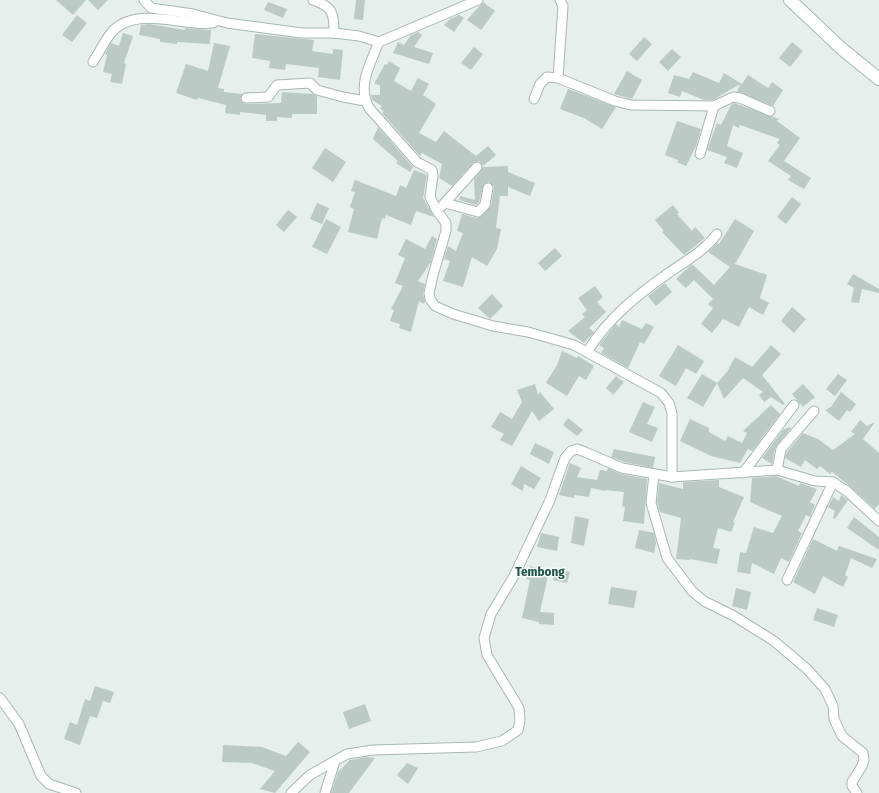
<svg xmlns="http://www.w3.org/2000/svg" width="879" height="793" font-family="'Fira Sans Condensed',sans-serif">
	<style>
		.building { fill: #bbcac4 }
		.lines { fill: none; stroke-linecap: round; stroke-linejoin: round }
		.street-casing { stroke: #a8b8b2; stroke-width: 11 }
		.secondary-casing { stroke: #a4bbb3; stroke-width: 14 }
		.street { stroke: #fff; stroke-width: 9 }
		.secondary { stroke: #fff; stroke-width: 12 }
		.labels { text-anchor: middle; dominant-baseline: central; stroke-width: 3; stroke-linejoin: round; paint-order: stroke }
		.quarter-label { font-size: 13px; font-weight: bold; fill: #1f5548; stroke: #f7fbf9 }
	</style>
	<rect width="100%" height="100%" fill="#e6efeb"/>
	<g class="building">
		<polygon points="56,0 86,0 73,15"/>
		<polygon points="88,0 108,0 98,10"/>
		<polygon points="356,0 365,0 363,20 354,19"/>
		<polygon points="268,2 287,9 283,18 264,10"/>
		<polygon points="483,2 495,11 481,30 467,20"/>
		<polygon points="77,15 87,23 72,42 62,35"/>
		<polygon points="459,15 464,18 454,32 444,25 450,19"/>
		<polygon points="149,24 185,30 185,28 211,30 210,44 177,42 177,44 160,42 160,39 139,35 141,25"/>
		<polygon points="418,32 422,35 414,47 433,53 429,64 393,53 398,42 404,45 411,35"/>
		<polygon points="123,33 133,36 124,63 126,64 122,84 110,82 112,74 103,72 107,55 105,54 111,43 119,46"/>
		<polygon points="255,34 314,40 312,51 333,54 333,49 343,50 340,80 318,77 319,68 286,64 285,70 269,68 270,61 252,58"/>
		<polygon points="644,37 652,44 637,61 629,54"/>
		<polygon points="792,42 803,51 790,67 779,58"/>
		<polygon points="214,43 230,46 218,88 224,89 224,92 242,94 241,101 246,104 281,103 282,92 313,94 317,96 317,114 292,114 292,118 277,117 277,121 266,121 266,115 240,112 240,115 225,113 226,105 198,98 197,100 176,93 186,64 208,71"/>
		<polygon points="474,47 483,54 471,70 461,63"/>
		<polygon points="672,49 681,57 668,71 659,62"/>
		<polygon points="389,61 400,68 394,81 411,91 418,78 429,84 423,95 436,104 419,133 436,142 444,131 476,156 488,146 496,155 483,166 479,161 473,163 452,186 439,178 442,164 422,153 420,156 382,113 384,111 380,109 382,106 372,100 371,95 380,95 380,85 374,84 385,64 387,65"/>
		<polygon points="627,71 642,80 632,99 614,94"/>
		<polygon points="693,72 719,83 724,73 742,84 748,75 768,88 772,82 783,90 773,106 737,92 740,84 713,100 704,100 682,91 680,97 668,93 674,75 689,79"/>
		<polygon points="568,89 616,107 602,129 584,118 560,109"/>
		<polygon points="734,103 779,119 777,121 800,138 784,161 811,178 804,189 788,180 791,176 768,161 780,145 777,143 780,139 740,125 739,128 733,125 727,146 743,153 737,168 724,163 727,157 707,150 717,123 721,125 731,105"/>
		<polygon points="677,121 701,129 696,146 686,166 677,162 678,160 665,155"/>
		<polygon points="378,127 413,167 410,172 396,163 398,161 373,139"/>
		<polygon points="325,148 346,162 333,182 312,168"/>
		<polygon points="508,166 508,172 535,183 530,196 508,187 508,196 500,196 496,228 501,229 497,249 487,266 472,257 463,287 443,281 450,261 444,259 448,246 456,251 463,233 457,231 462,214 477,218 482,216 491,206 494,186 489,182 484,184 479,202 476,205 459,200 460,196 475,200 474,179 481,171 483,167"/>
		<polygon points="414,170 427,175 423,198 434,217 416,211 411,225 386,215 385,219 382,218 377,239 348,232 354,209 350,207 355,192 351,191 355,180 396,196 400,185 406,188"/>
		<polygon points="792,197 801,204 786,224 777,217"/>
		<polygon points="317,203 329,208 322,224 310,219"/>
		<polygon points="673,205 679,213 677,214 692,231 695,227 705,238 684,255 662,232 664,231 655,220"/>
		<polygon points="288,210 297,217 284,232 276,225"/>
		<polygon points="326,219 341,227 327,254 312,247"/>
		<polygon points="735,219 754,231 735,264 767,275 760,298 769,303 763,315 749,307 739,327 723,319 712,333 701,324 713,308 708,304 713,299 694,280 686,288 676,279 692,264 714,285 730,267 708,252 717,243 719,244"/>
		<polygon points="432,236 437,239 431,262 418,281 425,284 423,294 425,301 424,304 419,301 411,332 399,328 400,324 390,321 394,310 391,309 403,286 395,283 405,258 398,255 406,239 425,249"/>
		<polygon points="555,248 562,256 545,271 538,263"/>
		<polygon points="853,274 879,289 879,293 862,289 859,303 851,302 854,288 847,284"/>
		<polygon points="665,283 672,292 656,306 648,296"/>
		<polygon points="595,286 603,297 597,302 606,312 589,328 594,332 584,343 568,331 585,317 582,314 587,310 578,298"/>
		<polygon points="492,294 503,306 490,319 478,308"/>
		<polygon points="792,307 806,319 794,333 781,321"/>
		<polygon points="622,320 642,329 646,323 654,327 644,344 640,342 628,368 601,353 604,348 599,345 616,324 619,327"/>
		<polygon points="678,345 704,361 696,374 686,368 676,386 659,376"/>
		<polygon points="771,345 781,354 762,375 785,404 783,405 771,397 764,402 759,395 763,392 743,378 724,399 717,383 727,372 735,357 752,367"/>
		<polygon points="562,351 577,358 578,356 594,366 586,380 579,376 567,396 546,383 557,365"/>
		<polygon points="702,374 717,383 703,407 687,398"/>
		<polygon points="838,374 847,380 835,396 826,389"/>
		<polygon points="616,376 624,382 613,395 606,388"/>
		<polygon points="535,384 538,395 540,392 554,409 539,421 532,411 512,446 500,440 504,434 491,427 500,412 512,419 522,402 517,390"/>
		<polygon points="803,384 815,397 803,407 792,394"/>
		<polygon points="841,392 856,404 850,412 847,410 839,421 825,410 831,407"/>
		<polygon points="643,402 655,407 647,424 658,428 652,442 629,432"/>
		<polygon points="771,405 780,414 752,451 748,449 740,463 711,456 680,441 690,419 709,428 709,432 725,441 728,436 742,443 747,433 743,431"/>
		<polygon points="568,418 583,430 577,436 563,425"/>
		<polygon points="860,420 867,426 875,422 863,439 879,453 879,504 875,509 852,488 832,472 830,474 820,466 817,469 805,460 801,467 785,458 787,452 803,433 818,439 833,450 855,434 851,432"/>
		<polygon points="789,427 791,428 775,448 772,464 762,458 783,430"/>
		<polygon points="535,443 554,452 549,464 530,454"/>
		<polygon points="614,449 655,457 653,468 624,462 611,457"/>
		<polygon points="570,463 581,468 577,477 597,480 600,470 607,471 608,468 621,474 647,479 644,524 623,521 625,507 622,506 624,492 605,490 605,491 591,488 589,497 575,495 574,498 559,495"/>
		<polygon points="521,466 541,478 534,489 524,484 523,491 511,484"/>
		<polygon points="776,476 799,486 800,483 817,489 810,502 815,505 810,517 806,515 798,531 802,533 789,562 781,558 774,574 752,563 750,574 737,572 740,552 746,553 754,527 773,533 782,516 750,502 752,478"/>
		<polygon points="719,480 719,487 744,497 733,522 735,523 731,532 718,528 713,548 720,549 717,564 690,559 690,560 676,559 681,518 660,512 657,502 659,483 683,489 683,482"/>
		<polygon points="841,495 848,500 835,519 833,518 835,511 828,507 833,497 839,501"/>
		<polygon points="575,516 589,519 584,546 571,543"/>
		<polygon points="854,517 879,537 879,550 847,528"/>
		<polygon points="639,530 654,533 656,543 654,553 635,548"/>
		<polygon points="541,533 559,537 557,551 537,547"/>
		<polygon points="813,539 837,551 839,546 877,559 872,568 851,558 845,575 848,577 843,587 823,576 815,594 793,582"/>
		<polygon points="530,566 549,571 540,612 554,613 554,625 539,624 539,622 522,618 530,580 526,579"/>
		<polygon points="555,569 570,572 567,583 553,580"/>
		<polygon points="611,587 637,591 634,608 608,604"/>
		<polygon points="736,588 751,592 747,610 732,606"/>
		<polygon points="817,608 838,615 834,627 813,620"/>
		<polygon points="95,686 114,692 110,703 103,701 97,718 90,716 80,745 64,739 70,722 77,725 85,699 90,701"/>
		<polygon points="365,704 371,721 349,729 343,712"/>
		<polygon points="298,742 310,752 275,793 260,789 275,771 252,763 222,762 223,745 262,747 286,756"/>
		<polygon points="367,757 375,758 349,793 331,793 338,772 350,760"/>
		<polygon points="407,763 418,768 408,784 397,775"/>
	</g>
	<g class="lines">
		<defs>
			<g id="street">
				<polyline points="144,0 151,8 193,14 227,23 302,33 334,33 359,36 379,42 478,0"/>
				<path d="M313,0c20,7 21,13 21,33"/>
				<polyline points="560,0 563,6 558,78 615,101 631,105 714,106 733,97 740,98 770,111"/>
				<path d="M379,42c-9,22 -22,44 -10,66l48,54 15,8 1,5 -3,22 7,14 9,12v8l-13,44 -4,18 1,6 5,7 18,8 40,12 35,6 46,13 87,48 8,10 3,10v64"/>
				<path d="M93,62c6,-9 11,-20 18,-29 20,-24 58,-12 84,-10 6,1 12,0 18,0"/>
				<polyline points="246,98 268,97 277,85 310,83 317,90 343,97 365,101"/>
				<polyline points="534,99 540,84 547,77 558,78"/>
				<polyline points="700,154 714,106"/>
				<polyline points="445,203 478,212 485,205 488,188"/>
				<polyline points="442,206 477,167"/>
				<path d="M587,352c21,-34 50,-57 83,-80 17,-12 34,-21 47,-38"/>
				<polyline points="777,470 781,449 814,411"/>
				<polyline points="743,473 794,405"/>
				<polyline points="654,474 651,503 667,558 692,591 704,601 734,616 774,641 807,669 825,689 833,706 834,719 842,736 863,753 864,760 862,766 852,782 852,786 857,793"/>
				<polyline points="787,580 833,482"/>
				<polyline points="0,698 19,724 41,776 49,784 76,793"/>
				<polyline points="291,793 310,775 347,754 373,750 476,747 502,741 518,730 520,721 519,708 487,655 484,638 491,614 514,576 550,500 565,458 571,451 577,449 585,452 622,468 672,477 777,470 815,481 833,482 848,492 879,521"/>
				<polyline points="325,793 335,761"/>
			</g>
			<polyline id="secondary" points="790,0 842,49 879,79"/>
		</defs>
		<use href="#street" class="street-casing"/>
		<use href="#secondary" class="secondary-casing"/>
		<use href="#street" class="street"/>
		<use href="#secondary" class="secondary"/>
	</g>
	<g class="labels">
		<g class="quarter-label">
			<text x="540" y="571">Tembong</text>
		</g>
	</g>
</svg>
